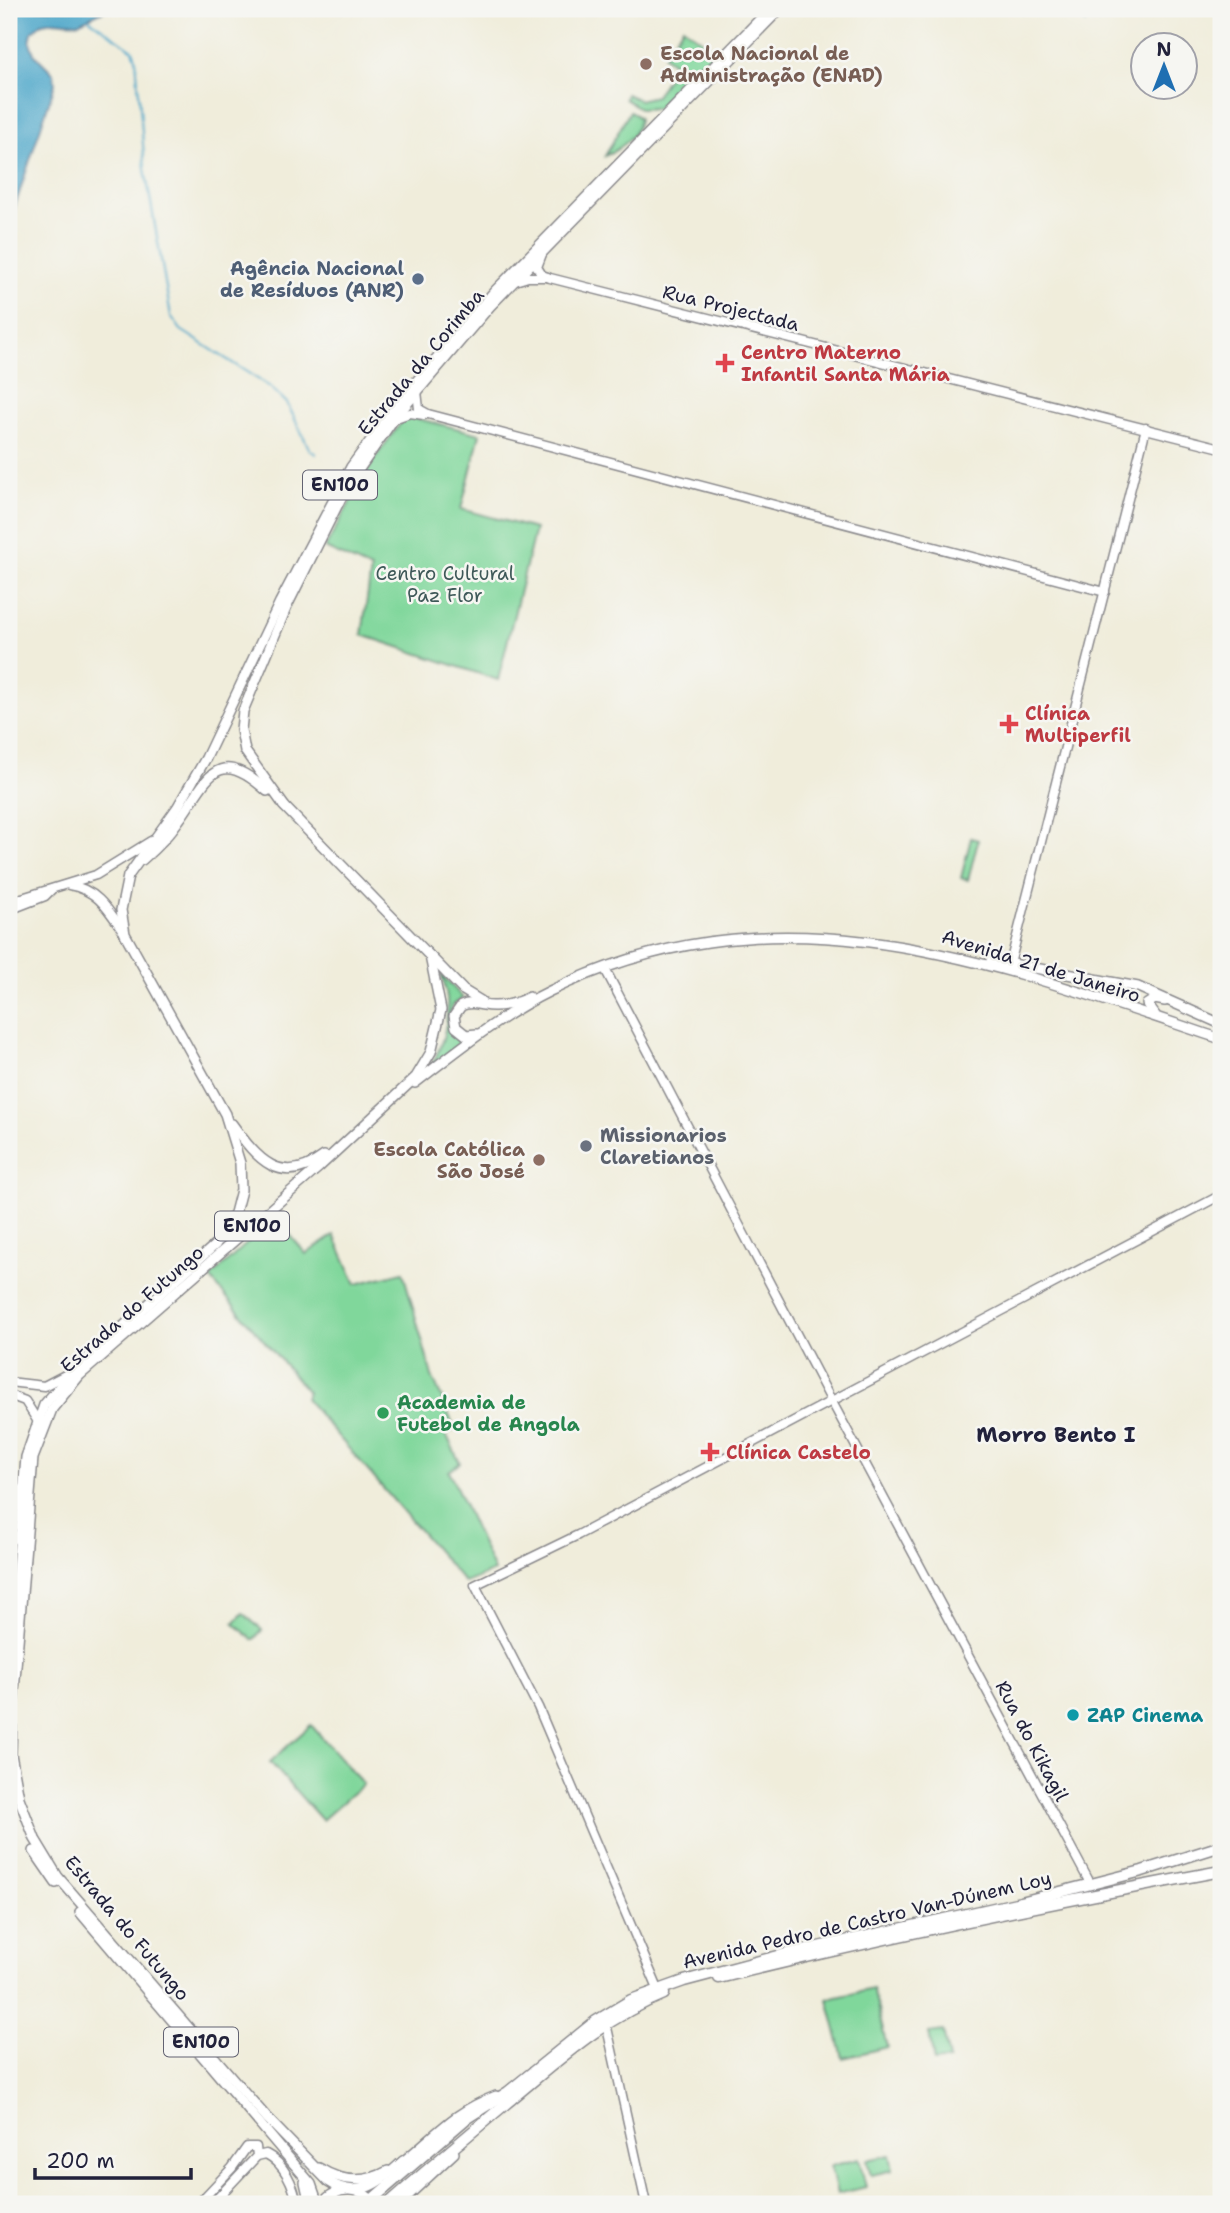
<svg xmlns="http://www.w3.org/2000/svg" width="1230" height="2213" font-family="'Shantell Sans',sans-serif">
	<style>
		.green { fill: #80d79b; stroke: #517c6b; stroke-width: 2 }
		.water { fill: #4ba6c9; stroke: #366482; stroke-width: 2 }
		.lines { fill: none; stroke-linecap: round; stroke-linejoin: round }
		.stream { stroke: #4ba6c9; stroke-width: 2 }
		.secondary-casing { stroke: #89888b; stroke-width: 11 }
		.primary-casing { stroke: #89888b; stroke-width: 12 }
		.highway-casing { stroke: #89888b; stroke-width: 13 }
		.secondary { stroke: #fff; stroke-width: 8 }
		.primary { stroke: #fff; stroke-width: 9 }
		.highway { stroke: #fff; stroke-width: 10 }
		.education-dot { fill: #8d6e63; stroke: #f6f6f2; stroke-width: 2.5 }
		.service-dot { fill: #5c6f8a; stroke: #f6f6f2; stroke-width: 2.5 }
		.health-dot { fill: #e0444e; stroke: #f6f6f2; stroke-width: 2.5 }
		.worship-dot { fill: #6b7280; stroke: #f6f6f2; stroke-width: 2.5 }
		.leisure-dot { fill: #2e9e5b; stroke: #f6f6f2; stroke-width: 2.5 }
		.culture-dot { fill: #0f9aa8; stroke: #f6f6f2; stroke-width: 2.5 }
		.labels { text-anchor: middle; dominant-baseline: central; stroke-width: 5; stroke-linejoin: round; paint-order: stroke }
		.shield { fill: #f6f6f2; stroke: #626272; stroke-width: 2 }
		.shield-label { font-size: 18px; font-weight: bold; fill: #22223b }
		.education-label { font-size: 19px; font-weight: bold; fill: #785e54; stroke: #f6f6f2; text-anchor: start }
		.service-label { font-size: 19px; font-weight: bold; fill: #4e5e75; stroke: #f6f6f2; text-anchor: end }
		.street-label { font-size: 19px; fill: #22223b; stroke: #f6f6f2 }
		.health-label { font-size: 19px; font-weight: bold; fill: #be3a42; stroke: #f6f6f2; text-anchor: start }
		.park-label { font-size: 19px; fill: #3e5858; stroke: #f6f6f2 }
		.worship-label { font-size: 19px; font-weight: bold; fill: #5b616d; stroke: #f6f6f2; text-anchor: start }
		.leisure-label { font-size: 19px; font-weight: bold; fill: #27864d; stroke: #f6f6f2; text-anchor: start }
		.culture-label { font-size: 19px; font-weight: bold; fill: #0d838f; stroke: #f6f6f2; text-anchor: start }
		.neighbourhood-label { font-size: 21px; font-weight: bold; fill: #22223b; stroke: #f6f6f2 }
	</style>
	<rect width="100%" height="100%" fill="#f6f6f2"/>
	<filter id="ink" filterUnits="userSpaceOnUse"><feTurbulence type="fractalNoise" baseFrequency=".0143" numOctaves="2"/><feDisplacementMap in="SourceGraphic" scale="14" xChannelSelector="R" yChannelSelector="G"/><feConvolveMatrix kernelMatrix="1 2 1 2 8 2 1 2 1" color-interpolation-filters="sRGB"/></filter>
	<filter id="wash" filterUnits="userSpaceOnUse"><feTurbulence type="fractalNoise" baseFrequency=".00686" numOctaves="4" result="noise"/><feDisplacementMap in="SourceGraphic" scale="28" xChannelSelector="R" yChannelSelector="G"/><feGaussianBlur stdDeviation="1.57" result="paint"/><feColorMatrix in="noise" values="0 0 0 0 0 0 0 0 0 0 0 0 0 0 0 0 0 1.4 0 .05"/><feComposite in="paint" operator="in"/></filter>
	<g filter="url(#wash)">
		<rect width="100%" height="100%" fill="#f0eddb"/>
		<g class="green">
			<polygon points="683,27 715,50 658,108 641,109 625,99 626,94 639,100 656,96 676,65 664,56"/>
			<path d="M630,111l9,7c0,17 -20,32 -34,38z"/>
			<polygon points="406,416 480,434 461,509 535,529 498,680 362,635 371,569 325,548 372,462"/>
			<polygon points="971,838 978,840 968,880 961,878"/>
			<path d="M441,974l22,24 -10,7 -5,14 5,13 13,8 -37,30c17,-30 25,-63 12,-96z"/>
			<polygon points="275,1217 306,1254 334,1235 356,1284 403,1272 432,1376 455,1429 446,1434 460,1463 449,1471 494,1571 465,1583 305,1398 308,1392 210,1278"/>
			<polygon points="243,1613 262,1630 253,1640 234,1623"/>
			<polygon points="311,1725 363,1784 322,1820 270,1762"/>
			<polygon points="873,1989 887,2047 843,2058 828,1999"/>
			<polygon points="943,2031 949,2060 934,2062 929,2033"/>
			<polygon points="890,2155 893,2170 871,2175 867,2160"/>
			<polygon points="859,2159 866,2187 837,2194 830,2166"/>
		</g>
		<polygon class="water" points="9,9 107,9 78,23 54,21 42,23 32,32 30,42 34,54 54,74 55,84 9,224"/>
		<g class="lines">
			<g class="stream">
				<polyline points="1081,9 1086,23"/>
				<polyline points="89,19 133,50 136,58 145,169 171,316 181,330 270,387 287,403 310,450 316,454"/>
			</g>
		</g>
	</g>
	<g filter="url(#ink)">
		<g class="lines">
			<defs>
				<g id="secondary">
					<polyline points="542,254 537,267 542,275 550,278 1221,448"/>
					<polyline points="515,281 528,277 547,277"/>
					<polyline points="417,391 419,409 428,414 1105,592"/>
					<polyline points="396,418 410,413 424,415"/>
					<path d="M69,885c30,5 40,26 56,49"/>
					<polyline points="9,902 96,875 151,841"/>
					<polyline points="9,910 45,896 51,890"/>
					<polyline points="1010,964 1146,428"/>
					<polyline points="605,969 831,1400 1090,1883"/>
					<polyline points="9,1382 44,1386 67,1374"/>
					<polyline points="9,1395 25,1401 37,1420"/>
					<polyline points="9,1512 21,1501"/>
					<polyline points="9,1530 18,1541"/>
					<polyline points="658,1989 538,1707 475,1585 578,1535 1221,1195"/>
					<polyline points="606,2023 646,2204"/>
					<path d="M257,2156l9,-2c18,9 28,31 31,50"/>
					<polyline points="198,2204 232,2168 247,2147 256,2147 257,2156 212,2204"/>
				</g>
				<g id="primary">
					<polyline points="283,805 463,990 481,1001"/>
					<polyline points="285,807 245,751 241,730 243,711 287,606 346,488 393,420 490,306 780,9"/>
					<path d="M142,860c14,-12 27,-25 37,-40 30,-42 37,-75 88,-29"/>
					<polyline points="991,960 1138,987 1221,1024"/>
					<polyline points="1106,999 1115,1001 1122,995 1120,989 1111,985"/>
					<polyline points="1155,1015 1147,1004 1155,999 1165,1001"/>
					<path d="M477,1034l-11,1 -10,-8 -2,-11 7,-10c12,-6 22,1 34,0 13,0 23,-3 34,-9"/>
					<path d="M415,1083c43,-33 86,-68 135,-92 231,-113 446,-27 671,48"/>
					<path d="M232,1124c25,35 49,64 92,32"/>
					<polyline points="9,1669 26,1457 44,1405 73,1371 215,1245 235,1213 241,1190 240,1163 225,1114 125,934 121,910 128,876 177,808 206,758 280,602 351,467 402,398 494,292 770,9"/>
					<polyline points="34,1851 56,1883"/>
					<polyline points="80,1912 311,2184 318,2204"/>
					<path d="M403,2161c-21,20 -45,41 -75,20l-61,-63 -209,-241 -23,-38 -16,-41 -8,-44 1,-38 21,-258 19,-49 28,-34 239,-208 97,-90 15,-25 10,-42 -11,-54"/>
					<path d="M400,2164c36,-28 51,-51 96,-68"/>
					<path d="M319,2168c22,14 46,16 69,3"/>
					<polyline points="305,2182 310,2204"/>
					<path d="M322,2204c15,-19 39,-18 53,0"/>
					<polyline points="399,2204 454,2153"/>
				</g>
				<g id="highway">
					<path d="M719,1978c166,-41 334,-76 502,-107"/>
					<polyline points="375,2197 467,2118 508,2092 596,2021 631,2000 684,1981 782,1955 1021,1902 1142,1871 1221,1846"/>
					<path d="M388,2204c42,-37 84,-72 127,-108 47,-39 91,-79 149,-102"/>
				</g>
			</defs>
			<use href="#secondary" class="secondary-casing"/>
			<use href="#primary" class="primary-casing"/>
			<use href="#highway" class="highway-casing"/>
			<use href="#secondary" class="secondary"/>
			<use href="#primary" class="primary"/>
			<use href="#highway" class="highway"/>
		</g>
	</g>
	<g class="education-dot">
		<circle cx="646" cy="64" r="7"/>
		<circle cx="539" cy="1160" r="7"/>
	</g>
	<circle class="service-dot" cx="418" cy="279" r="7"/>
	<g class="health-dot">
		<path d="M721.5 352.5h7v7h7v7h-7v7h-7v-7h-7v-7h7z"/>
		<path d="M1005.5 713.5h7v7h7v7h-7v7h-7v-7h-7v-7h7z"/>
		<path d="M706.5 1441.5h7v7h7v7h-7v7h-7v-7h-7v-7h7z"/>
	</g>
	<circle class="worship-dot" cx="586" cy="1146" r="7"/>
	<circle class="leisure-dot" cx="383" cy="1413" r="7"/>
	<circle class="culture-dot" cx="1073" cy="1715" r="7"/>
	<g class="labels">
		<g class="shield">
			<rect x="303" y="470.5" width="74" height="29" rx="5"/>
			<rect x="215" y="1211.5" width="74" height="29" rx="5"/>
			<rect x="164" y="2027.5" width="74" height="29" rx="5"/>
		</g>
		<g class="shield-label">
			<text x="340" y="485">EN100</text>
			<text x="252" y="1226">EN100</text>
			<text x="201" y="2042">EN100</text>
		</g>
		<g class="education-label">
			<text x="660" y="53">Escola Nacional de<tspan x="660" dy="22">Administração (ENAD)</tspan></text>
			<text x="525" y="1149" text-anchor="end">Escola Católica<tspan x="525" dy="22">São José</tspan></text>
		</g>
		<g class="service-label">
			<text x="404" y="268">Agência Nacional<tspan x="404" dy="22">de Resíduos (ANR)</tspan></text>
		</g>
		<g class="street-label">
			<text transform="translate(731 308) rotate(14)">Rua Projectada</text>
			<text transform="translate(421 362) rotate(-50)">Estrada da Corimba</text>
			<text transform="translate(1041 966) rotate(17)">Avenida 21 de Janeiro</text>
			<text transform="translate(132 1309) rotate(-41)">Estrada do Futungo</text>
			<text transform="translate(1032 1741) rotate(62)">Rua do Kikagil</text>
			<text transform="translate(867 1920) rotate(-13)">Avenida Pedro de Castro Van-Dúnem Loy</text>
			<text transform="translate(127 1928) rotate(50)">Estrada do Futungo</text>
		</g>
		<g class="health-label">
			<text x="741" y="352">Centro Materno<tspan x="741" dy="22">Infantil Santa Mária</tspan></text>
			<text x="1025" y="713">Clínica<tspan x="1025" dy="22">Multiperfil</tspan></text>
			<text x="726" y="1452">Clínica Castelo</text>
		</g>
		<g class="park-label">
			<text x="445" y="573">Centro Cultural<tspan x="445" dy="22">Paz Flor</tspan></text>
		</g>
		<g class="worship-label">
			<text x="600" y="1135">Missionarios<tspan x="600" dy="22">Claretianos</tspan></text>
		</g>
		<g class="leisure-label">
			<text x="397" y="1402">Academia de<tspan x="397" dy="22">Futebol de Angola</tspan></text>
		</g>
		<g class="culture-label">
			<text x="1087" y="1715">ZAP Cinema</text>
		</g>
		<g class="neighbourhood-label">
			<text x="1056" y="1435">Morro Bento I</text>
		</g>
	</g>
	<rect width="1230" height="2213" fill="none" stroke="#f6f6f2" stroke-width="35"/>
	<g transform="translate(1164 66)"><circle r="33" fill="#f6f6f2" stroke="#a1a1a9" stroke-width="2"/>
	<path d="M0-5L12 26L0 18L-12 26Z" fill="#1f6fb2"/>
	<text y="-10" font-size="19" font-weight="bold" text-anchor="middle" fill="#22223b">N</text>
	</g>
	<path d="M35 2168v10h156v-10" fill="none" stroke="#22223b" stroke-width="3.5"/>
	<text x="46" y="2168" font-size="21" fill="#22223b" stroke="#f6f6f2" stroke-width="5" paint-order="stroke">200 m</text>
</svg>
